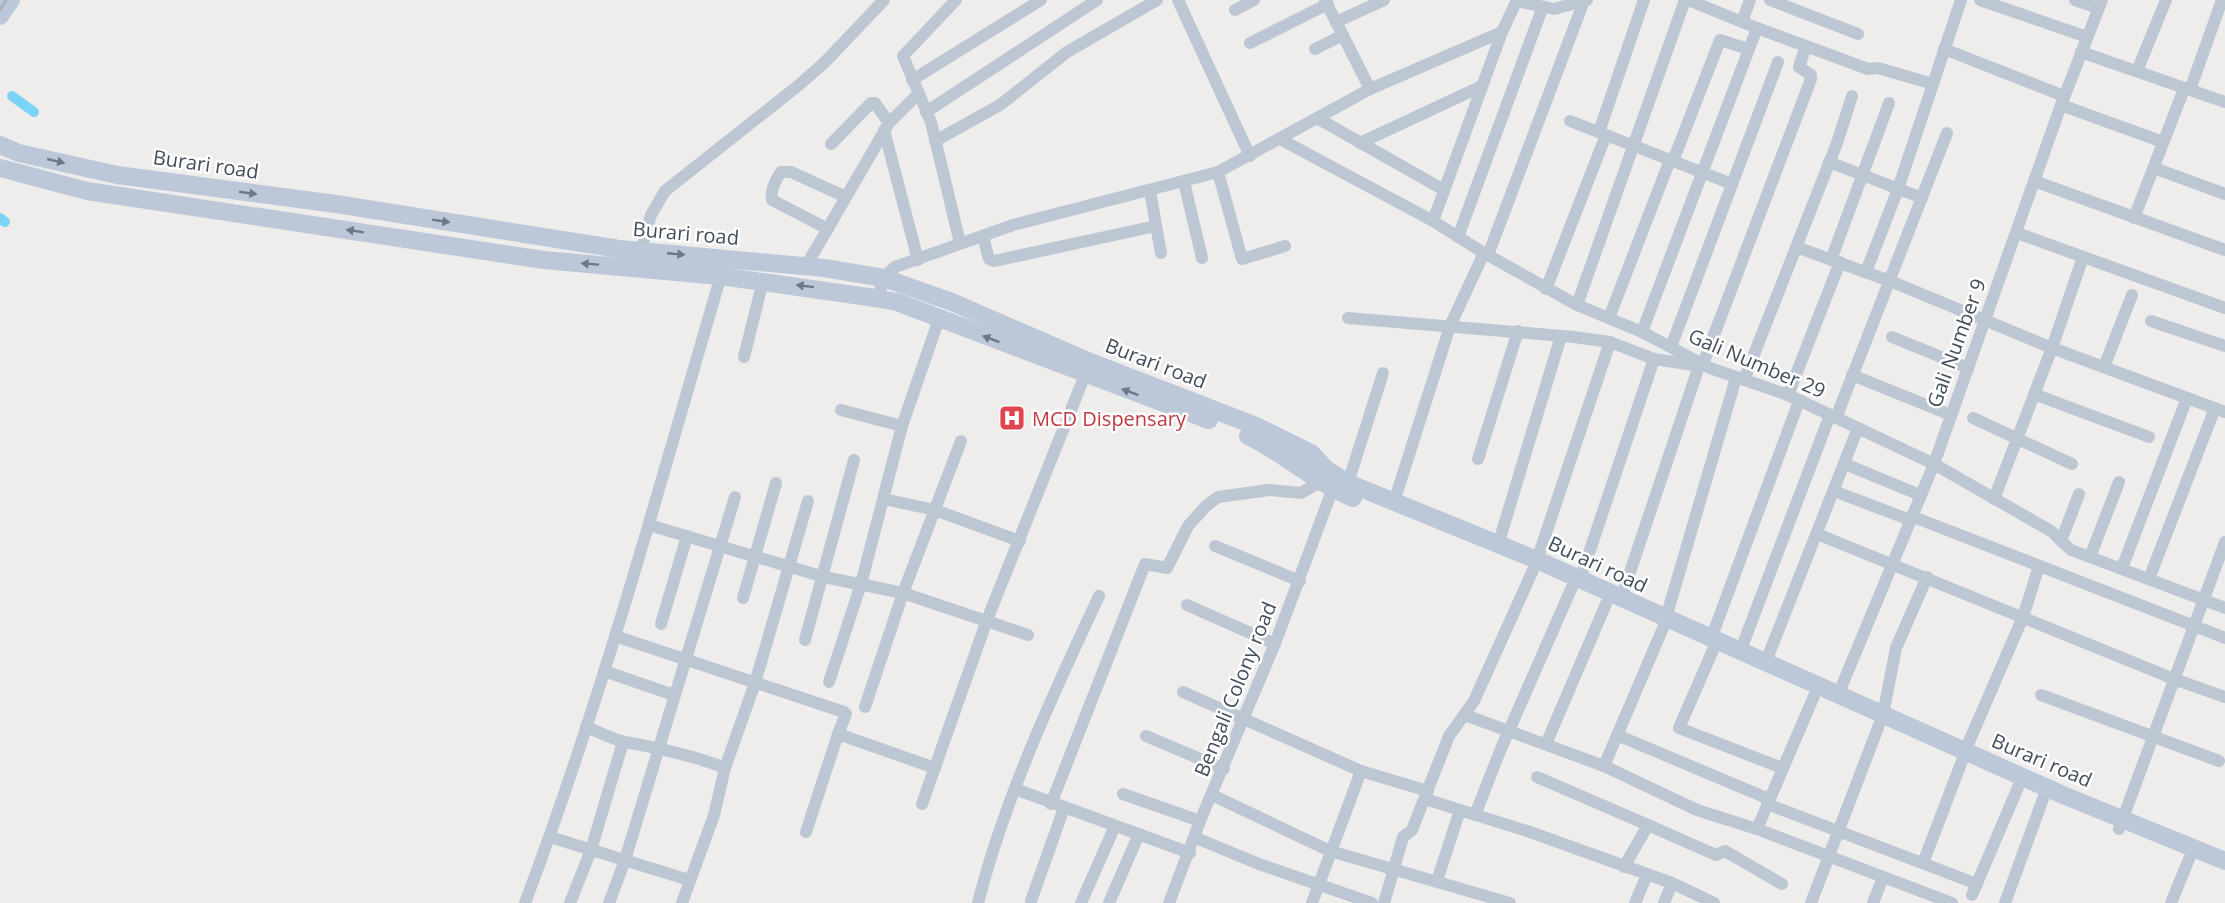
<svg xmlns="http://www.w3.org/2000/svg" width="2225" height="903" font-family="'Open Sans',sans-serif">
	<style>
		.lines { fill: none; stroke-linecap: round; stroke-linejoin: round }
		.canal { stroke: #7bd3f6; stroke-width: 10 }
		.minor { stroke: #bdc7d4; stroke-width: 12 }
		.secondary { stroke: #bcc7d8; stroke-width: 18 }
		.rail { stroke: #adb0b8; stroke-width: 3 }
		.oneway { fill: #6d7887 }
		.labels { text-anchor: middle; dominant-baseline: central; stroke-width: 5; stroke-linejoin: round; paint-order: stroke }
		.street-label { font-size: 20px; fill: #424e5c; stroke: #fff }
		.health-label { font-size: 20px; fill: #be3a42; stroke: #fff; text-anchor: start }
	</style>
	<rect width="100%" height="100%" fill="#efecec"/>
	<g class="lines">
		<g class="canal">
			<polyline points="12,96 34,112"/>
			<polyline points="0,218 5,222"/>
		</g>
		<g class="minor">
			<polyline points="956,0 903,56 931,122 960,243"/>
			<polyline points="1178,0 1250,156"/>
			<polyline points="1325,0 1370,89"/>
			<polyline points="1770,0 1858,34"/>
			<polyline points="1980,0 2087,37"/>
			<polyline points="2075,0 2098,8"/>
			<polyline points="1516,1 1554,9 1587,0"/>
			<polyline points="1235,10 1254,0"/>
			<polyline points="1336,22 1384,0"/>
			<polyline points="1742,22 1750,0"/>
			<polyline points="1757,28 1868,69 1878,68 1933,84"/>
			<polyline points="1250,43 1328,4"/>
			<polyline points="1315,49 1343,35"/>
			<polyline points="1944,49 2064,96"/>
			<polyline points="2081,52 2225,102"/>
			<polyline points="2137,71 2166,0"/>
			<polyline points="912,80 1041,0"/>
			<polyline points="2190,90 2222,0"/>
			<polyline points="2061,105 2163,142"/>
			<polyline points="926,112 1097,0"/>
			<polyline points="1317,118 1444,190"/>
			<polyline points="1570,121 1732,184"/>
			<polyline points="884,130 918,260"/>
			<polyline points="1599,132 1644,0"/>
			<polyline points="1280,139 1433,221 1484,253 1577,305 1642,332 1710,368 1788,395 1934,464 2051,531 2071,550 2225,608"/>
			<polyline points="935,141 1000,105 1067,52 1157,0"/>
			<polyline points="1360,143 1482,86"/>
			<polyline points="831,144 871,103 875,103 889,123"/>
			<polyline points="1673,161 1720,40 1748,49"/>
			<polyline points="1829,162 1922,198"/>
			<polyline points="2154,168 2225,194"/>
			<polyline points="1218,172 1242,259 1285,246"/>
			<polyline points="2034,181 2225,250"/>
			<polyline points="1184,182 1202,258"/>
			<polyline points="1150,191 1161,253"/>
			<polyline points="2134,218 2184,89"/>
			<polyline points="1433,221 1502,32"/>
			<path d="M828,229l-56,-29c-2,-9 4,-21 9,-28h10l55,25"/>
			<polyline points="2017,233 2225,308"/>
			<polyline points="983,237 989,259 994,261 1156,226"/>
			<polyline points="1458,237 1542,9"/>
			<polyline points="1796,247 1890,281 2052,348 2225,412"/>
			<polyline points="641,251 651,215 665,191 799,85 825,62 884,0"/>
			<polyline points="1488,255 1584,1"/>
			<polyline points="1831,260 1889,103"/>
			<polyline points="806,266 889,123 918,94"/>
			<polyline points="1866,272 1898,189 1961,0"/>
			<polyline points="1546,289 1606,135"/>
			<polyline points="877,298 886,275 895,267 1013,225 1218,172 1370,89 1502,32 1517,0"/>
			<polyline points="1577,305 1685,0"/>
			<polyline points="1348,318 1574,337 1610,342 1654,359 1700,366"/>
			<polyline points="1609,318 1670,160"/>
			<polyline points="2151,321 2225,346"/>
			<polyline points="1642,332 1757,28 1688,0"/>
			<polyline points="1892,337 1968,368"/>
			<polyline points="1671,347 1778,62"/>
			<polyline points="744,357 763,281"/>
			<polyline points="1703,364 1811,79 1811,75 1799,67 1806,46"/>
			<polyline points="2104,367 2132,295"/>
			<polyline points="1852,375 1951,415"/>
			<polyline points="1744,380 1837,143 1852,96"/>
			<polyline points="2034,394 2149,437"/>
			<polyline points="1788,395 1840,262"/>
			<polyline points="841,410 902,426"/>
			<polyline points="1836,418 1947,133"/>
			<polyline points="1973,418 2072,464"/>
			<polyline points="1478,459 1518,331"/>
			<polyline points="1845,464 1920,495"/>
			<polyline points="1348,483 1383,373"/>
			<polyline points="1834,491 1910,520"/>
			<polyline points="884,499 935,510 1020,541"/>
			<polyline points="1994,499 2052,348 2083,257"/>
			<polyline points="1394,502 1450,326 1484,253"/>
			<polyline points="1911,516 2225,638"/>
			<polyline points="649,525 824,577 903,593 961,441"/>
			<polyline points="1817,534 2174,679 2225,697"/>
			<polyline points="2061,541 2079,494"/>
			<polyline points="1498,545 1561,336"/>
			<polyline points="1215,546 1300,581"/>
			<polyline points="2090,557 2119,482"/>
			<polyline points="1537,560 1610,342"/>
			<polyline points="2122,568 2187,398"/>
			<polyline points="2149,579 2215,408"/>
			<polyline points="1580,580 1654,359"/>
			<polyline points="743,598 776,483"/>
			<polyline points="1621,599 1699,366"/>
			<polyline points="1187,605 1275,644"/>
			<polyline points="661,624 687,536"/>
			<polyline points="615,636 844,712 846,714 838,734"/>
			<polyline points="1711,639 1799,401"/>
			<polyline points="805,640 854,460"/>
			<polyline points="1713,650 1679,728 1782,768"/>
			<polyline points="1740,652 1830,415"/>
			<polyline points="1765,664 1858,428"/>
			<polyline points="604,671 674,695"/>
			<polyline points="829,682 861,584 902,426 939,319"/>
			<polyline points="1183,692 1361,771"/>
			<polyline points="1838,695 1934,464 2061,105 2102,0"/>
			<polyline points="2041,695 2219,761"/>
			<polyline points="865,707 903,593 1028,635"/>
			<polyline points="1465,715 1604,766 1697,810 1757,829 1952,903"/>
			<polyline points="1883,715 1896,648 1927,577"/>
			<path d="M586,727c11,4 28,13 39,15 34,6 67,13 100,26"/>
			<polyline points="1617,735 1769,799"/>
			<polyline points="1146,736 1224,769"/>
			<polyline points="1546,744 1606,604"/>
			<polyline points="1965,751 2023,617 2039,566"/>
			<polyline points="1604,766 1663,628 1736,378"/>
			<polyline points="1537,777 1648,825 1624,867"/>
			<polyline points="1015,789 1190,853"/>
			<polyline points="1123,794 1200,821"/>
			<polyline points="1212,795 1330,851 1510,903"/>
			<polyline points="1425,799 1530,832 1672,883 1714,903"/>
			<polyline points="922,804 987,620 1085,375"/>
			<polyline points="1051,804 1145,564 1167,568 1188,526 1206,506 1218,497 1269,490 1301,493 1320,482"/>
			<polyline points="1767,804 1977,884"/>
			<polyline points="1475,815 1500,751 1572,587"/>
			<polyline points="1648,825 1716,855 1725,851 1782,884"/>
			<polyline points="1757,829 1814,696"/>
			<polyline points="2119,829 2225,542"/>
			<polyline points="806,832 838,734 935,768"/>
			<polyline points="550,837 689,880"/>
			<polyline points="1196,838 1259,864 1372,903"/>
			<polyline points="1923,863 1962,761"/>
			<polyline points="1437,881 1460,810"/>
			<polyline points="1972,895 2019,785"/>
			<polyline points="1031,901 1064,808"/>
			<path d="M525,903c78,-207 135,-420 197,-631"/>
			<polyline points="570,903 591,850 623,742"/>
			<polyline points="609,903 625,860 735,497"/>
			<polyline points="682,903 714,815 725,768 755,683 808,501"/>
			<path d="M978,903c27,-106 75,-209 121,-307"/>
			<polyline points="1081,903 1115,826"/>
			<polyline points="1109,903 1139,834"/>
			<polyline points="1169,903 1200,821 1276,641 1333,488"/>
			<polyline points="1312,903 1361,771 1428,791"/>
			<polyline points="1384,903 1403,837 1412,830 1449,736 1474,701 1533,570"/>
			<polyline points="1635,903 1647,875"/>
			<polyline points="1664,903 1672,883"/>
			<polyline points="1811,903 1879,725"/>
			<polyline points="1873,903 1883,877"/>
			<polyline points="2005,903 2044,796"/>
			<polyline points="2171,903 2189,859"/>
		</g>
		<g class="secondary">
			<polyline points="0,16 11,0"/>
			<polyline points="0,145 19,153 117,175 336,204 619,249 824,268 884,278 952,302 1090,362 1256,426 1311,453 1326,469 1348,483 1537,560 2063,795 2225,861"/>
			<polyline points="0,168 87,191 544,260 720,276 875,298 897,302 1209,420"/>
			<path d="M1248,436c37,18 67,46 105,62"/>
		</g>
		<polyline class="rail" points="0,10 6,0"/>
	</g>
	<defs><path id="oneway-solid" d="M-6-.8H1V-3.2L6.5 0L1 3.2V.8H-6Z" transform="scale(1.5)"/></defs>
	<g class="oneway">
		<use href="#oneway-solid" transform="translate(56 161) rotate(13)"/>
		<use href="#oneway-solid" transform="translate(248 193) rotate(8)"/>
		<use href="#oneway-solid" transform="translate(441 221) rotate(9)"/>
		<use href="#oneway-solid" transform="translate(355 231) rotate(-171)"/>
		<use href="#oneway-solid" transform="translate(676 254) rotate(5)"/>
		<use href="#oneway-solid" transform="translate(590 264) rotate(-176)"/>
		<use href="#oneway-solid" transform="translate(805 286) rotate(-173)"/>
		<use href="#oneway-solid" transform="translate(991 339) rotate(-159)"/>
		<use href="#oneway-solid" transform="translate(1130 392) rotate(-160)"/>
	</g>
	<defs>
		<symbol id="hospital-square" viewBox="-11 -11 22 22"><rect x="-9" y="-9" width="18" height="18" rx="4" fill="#e0444e" stroke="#fff"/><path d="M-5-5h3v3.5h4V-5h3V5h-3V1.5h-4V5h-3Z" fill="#fff"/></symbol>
	</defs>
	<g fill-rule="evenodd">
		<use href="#hospital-square" x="997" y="403" width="30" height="30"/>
	</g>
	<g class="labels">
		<g class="street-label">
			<text transform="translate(206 164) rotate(8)">Burari road</text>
			<text transform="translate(686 233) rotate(5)">Burari road</text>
			<text transform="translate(1956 343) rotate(-70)">Gali Number 9</text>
			<text transform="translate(1156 363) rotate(21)">Burari road</text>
			<text transform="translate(1757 363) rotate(23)">Gali Number 29</text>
			<text transform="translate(1598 564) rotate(25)">Burari road</text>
			<text transform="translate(1235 689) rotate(-68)">Bengali Colony road</text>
			<text transform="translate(2042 760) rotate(23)">Burari road</text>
		</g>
		<g class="health-label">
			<text x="1032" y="418">MCD Dispensary</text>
		</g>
	</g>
</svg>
